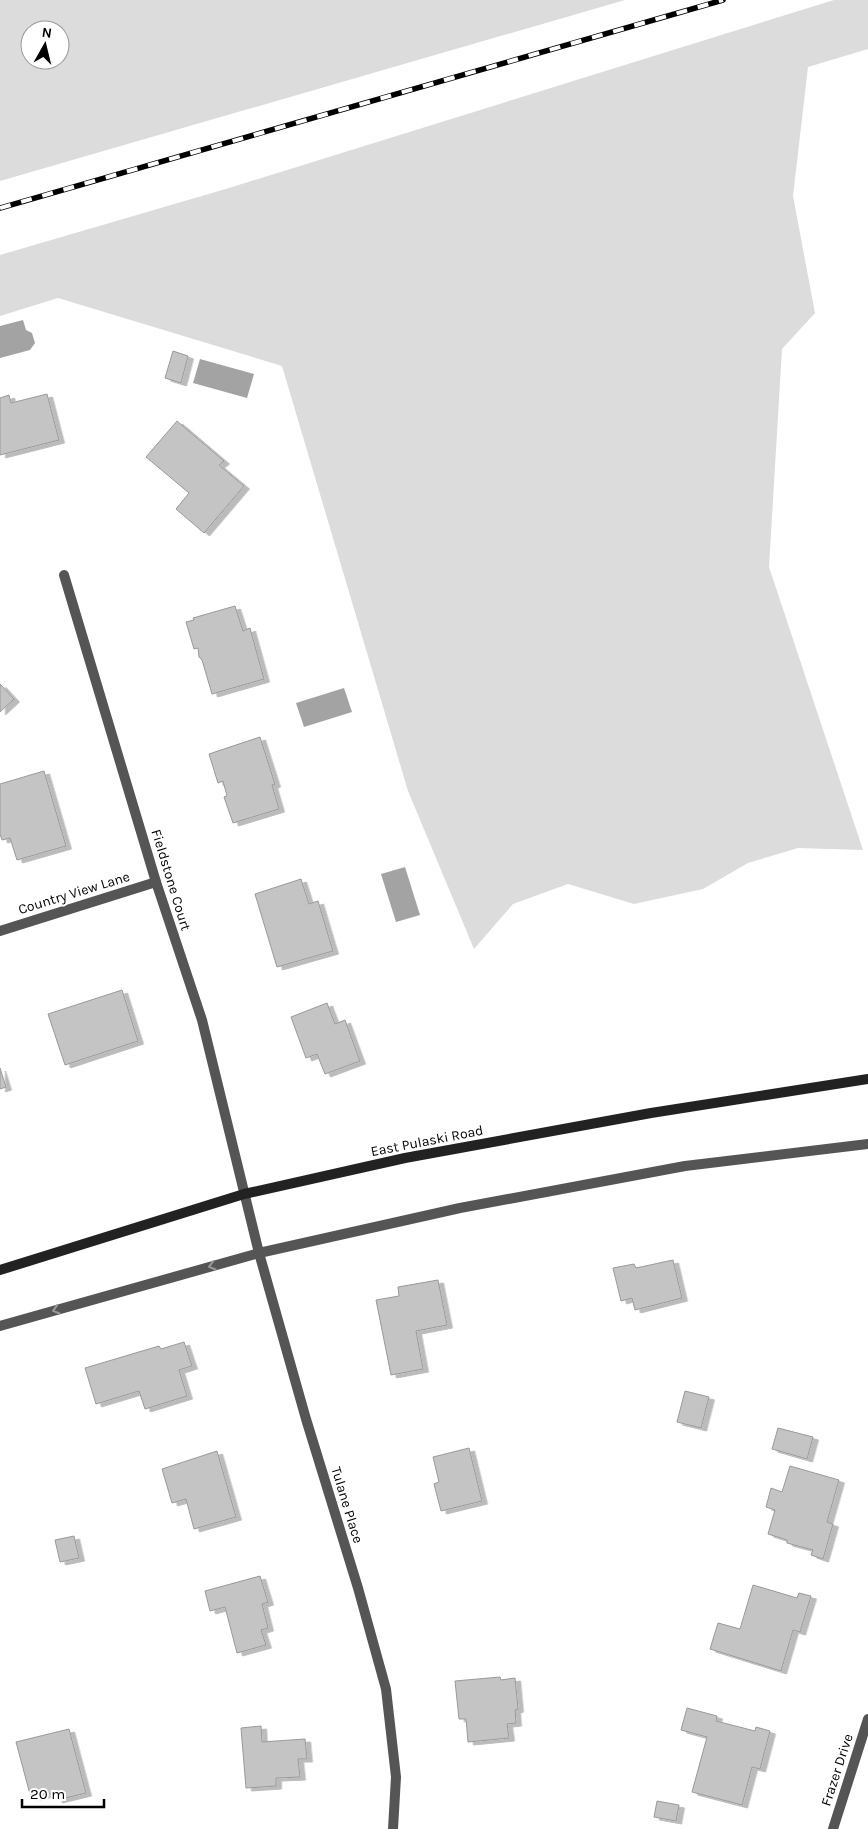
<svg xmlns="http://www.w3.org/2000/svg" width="868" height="1829" font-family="Karla,sans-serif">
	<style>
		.green { fill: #dcdcdc; fill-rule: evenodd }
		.water { fill: #a3a3a3 }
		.building { fill: #c4c4c4; stroke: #999; filter: url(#shadow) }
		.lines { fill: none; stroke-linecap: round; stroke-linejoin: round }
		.service { stroke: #555; stroke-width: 10 }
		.minor { stroke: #555; stroke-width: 10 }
		.secondary { stroke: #222; stroke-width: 10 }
		.rail-casing { stroke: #000; stroke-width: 5.5 }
		.rail { stroke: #fff; stroke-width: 4; stroke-dasharray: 11; stroke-linecap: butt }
		.oneway { stroke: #999 }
		.labels { text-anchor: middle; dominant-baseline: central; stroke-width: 4; stroke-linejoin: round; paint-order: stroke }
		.street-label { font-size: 14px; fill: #000; stroke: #fff }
	</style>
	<defs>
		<filter id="shadow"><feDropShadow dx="5.5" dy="3" stdDeviation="0" flood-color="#0004"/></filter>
	</defs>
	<rect width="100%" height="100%" fill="#fff"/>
	<g class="green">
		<path d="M0,0h625l-625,181zM30,30h30v30h-30z"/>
		<polygon points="834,0 868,0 868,49 808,67 793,196 815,313 782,349 769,567 863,850 798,848 748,863 703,889 634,904 568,884 513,904 474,949 408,791 282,366 58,298 0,316 0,255 229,188"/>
	</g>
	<g class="water">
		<polygon points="23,320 26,330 32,333 35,343 30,350 0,358 0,326"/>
		<polygon points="200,359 254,374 247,398 193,383"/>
		<polygon points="344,688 352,712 304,727 296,703"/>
		<polygon points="405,867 420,915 396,922 381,874"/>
	</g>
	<g class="building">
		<polygon points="173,351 188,356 181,383 165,378"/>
		<polygon points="47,394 59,440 0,455 0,398 9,395 11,403"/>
		<polygon points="177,421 224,461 219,465 244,486 204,533 176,509 189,493 146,457"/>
		<polygon points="235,606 243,631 250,628 264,679 212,694 202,660 199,657 198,648 194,649 186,622 194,620 193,618"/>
		<polygon points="0,684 14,699 0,712"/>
		<polygon points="260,737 275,784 272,785 279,809 233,823 224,797 227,796 223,781 218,783 209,754"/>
		<polygon points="44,771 66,846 17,860 10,838 2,840 0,834 0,784"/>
		<polygon points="301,879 309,904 318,901 333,951 277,967 255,894"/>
		<polygon points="122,990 138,1041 65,1065 48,1014"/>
		<polygon points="327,1003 335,1024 345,1020 360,1061 325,1074 317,1054 306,1058 291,1017"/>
		<polygon points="0,1068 6,1087 0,1089"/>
		<polygon points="673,1260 682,1298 635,1310 632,1298 621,1301 613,1268 634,1264 636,1268"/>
		<polygon points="438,1280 447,1325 416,1331 423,1369 391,1375 376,1300 399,1296 398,1287"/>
		<polygon points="184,1342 192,1366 179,1370 187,1396 145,1409 139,1391 96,1404 85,1368 159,1346 161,1349"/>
		<polygon points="685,1391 709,1397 701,1428 677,1422"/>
		<polygon points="778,1428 813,1437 807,1459 772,1449"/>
		<polygon points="469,1448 482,1501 441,1511 434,1484 439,1482 433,1457"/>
		<polygon points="217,1451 236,1517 194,1529 186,1499 172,1503 162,1469"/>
		<polygon points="790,1466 839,1480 827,1522 833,1524 823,1559 811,1555 813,1550 787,1543 787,1540 768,1534 775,1510 766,1507 771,1488 782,1492"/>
		<polygon points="74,1536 79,1558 60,1562 55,1540"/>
		<polygon points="260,1576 268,1602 262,1604 268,1628 261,1630 266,1645 237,1653 225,1607 210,1611 205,1591"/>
		<polygon points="753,1585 797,1598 799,1593 811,1596 800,1632 793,1630 781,1671 710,1649 718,1623 740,1629"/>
		<polygon points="500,1677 501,1680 515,1678 518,1709 515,1710 516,1723 507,1724 509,1738 468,1742 466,1719 459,1719 455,1681"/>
		<polygon points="687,1708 717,1716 716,1721 755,1731 756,1727 770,1731 760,1769 752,1767 742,1805 692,1792 707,1737 681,1730"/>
		<polygon points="261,1726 262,1742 305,1739 307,1759 298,1759 300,1777 276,1778 276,1786 246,1788 241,1728"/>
		<polygon points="69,1729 86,1793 57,1800 55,1792 31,1798 16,1742"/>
		<polygon points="657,1801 679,1805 676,1821 654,1817"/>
	</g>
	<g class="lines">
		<polyline class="service" points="0,1326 259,1253 460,1208 685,1166 868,1144"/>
		<g class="minor">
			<polyline points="64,575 156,882 202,1020 259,1253 306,1419 358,1588 386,1689 396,1777 393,1829"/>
			<polyline points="0,931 156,882"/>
			<polyline points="833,1829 868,1719"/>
		</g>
		<polyline class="secondary" points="0,1270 244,1194 405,1158 651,1113 868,1079"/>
		<defs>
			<polyline id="rail" points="0,208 723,0"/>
		</defs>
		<use href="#rail" class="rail-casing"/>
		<use href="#rail" class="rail"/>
	</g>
	<defs><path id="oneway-chevron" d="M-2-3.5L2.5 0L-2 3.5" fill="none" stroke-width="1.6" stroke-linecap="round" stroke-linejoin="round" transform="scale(1.25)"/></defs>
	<g class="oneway">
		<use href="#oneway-chevron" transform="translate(212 1266) rotate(164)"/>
		<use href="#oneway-chevron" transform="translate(56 1310) rotate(164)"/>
	</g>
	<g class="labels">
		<g class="street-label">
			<text transform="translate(171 880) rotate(73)">Fieldstone Court</text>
			<text transform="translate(74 893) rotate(-17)">Country View Lane</text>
			<text transform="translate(427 1141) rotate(-11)">East Pulaski Road</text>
			<text transform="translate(347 1505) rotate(73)">Tulane Place</text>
			<text transform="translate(837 1770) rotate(-72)">Frazer Drive</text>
		</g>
	</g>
	<g transform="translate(45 45) rotate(8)"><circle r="24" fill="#ffffff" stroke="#999999"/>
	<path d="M0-4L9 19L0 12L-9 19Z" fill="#000000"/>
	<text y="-8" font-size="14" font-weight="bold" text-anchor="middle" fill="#000000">N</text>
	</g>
	<path d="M22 1799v8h82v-8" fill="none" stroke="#000000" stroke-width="2.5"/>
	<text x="30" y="1799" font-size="15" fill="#000000" stroke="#ffffff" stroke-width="4" paint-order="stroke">20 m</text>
</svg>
